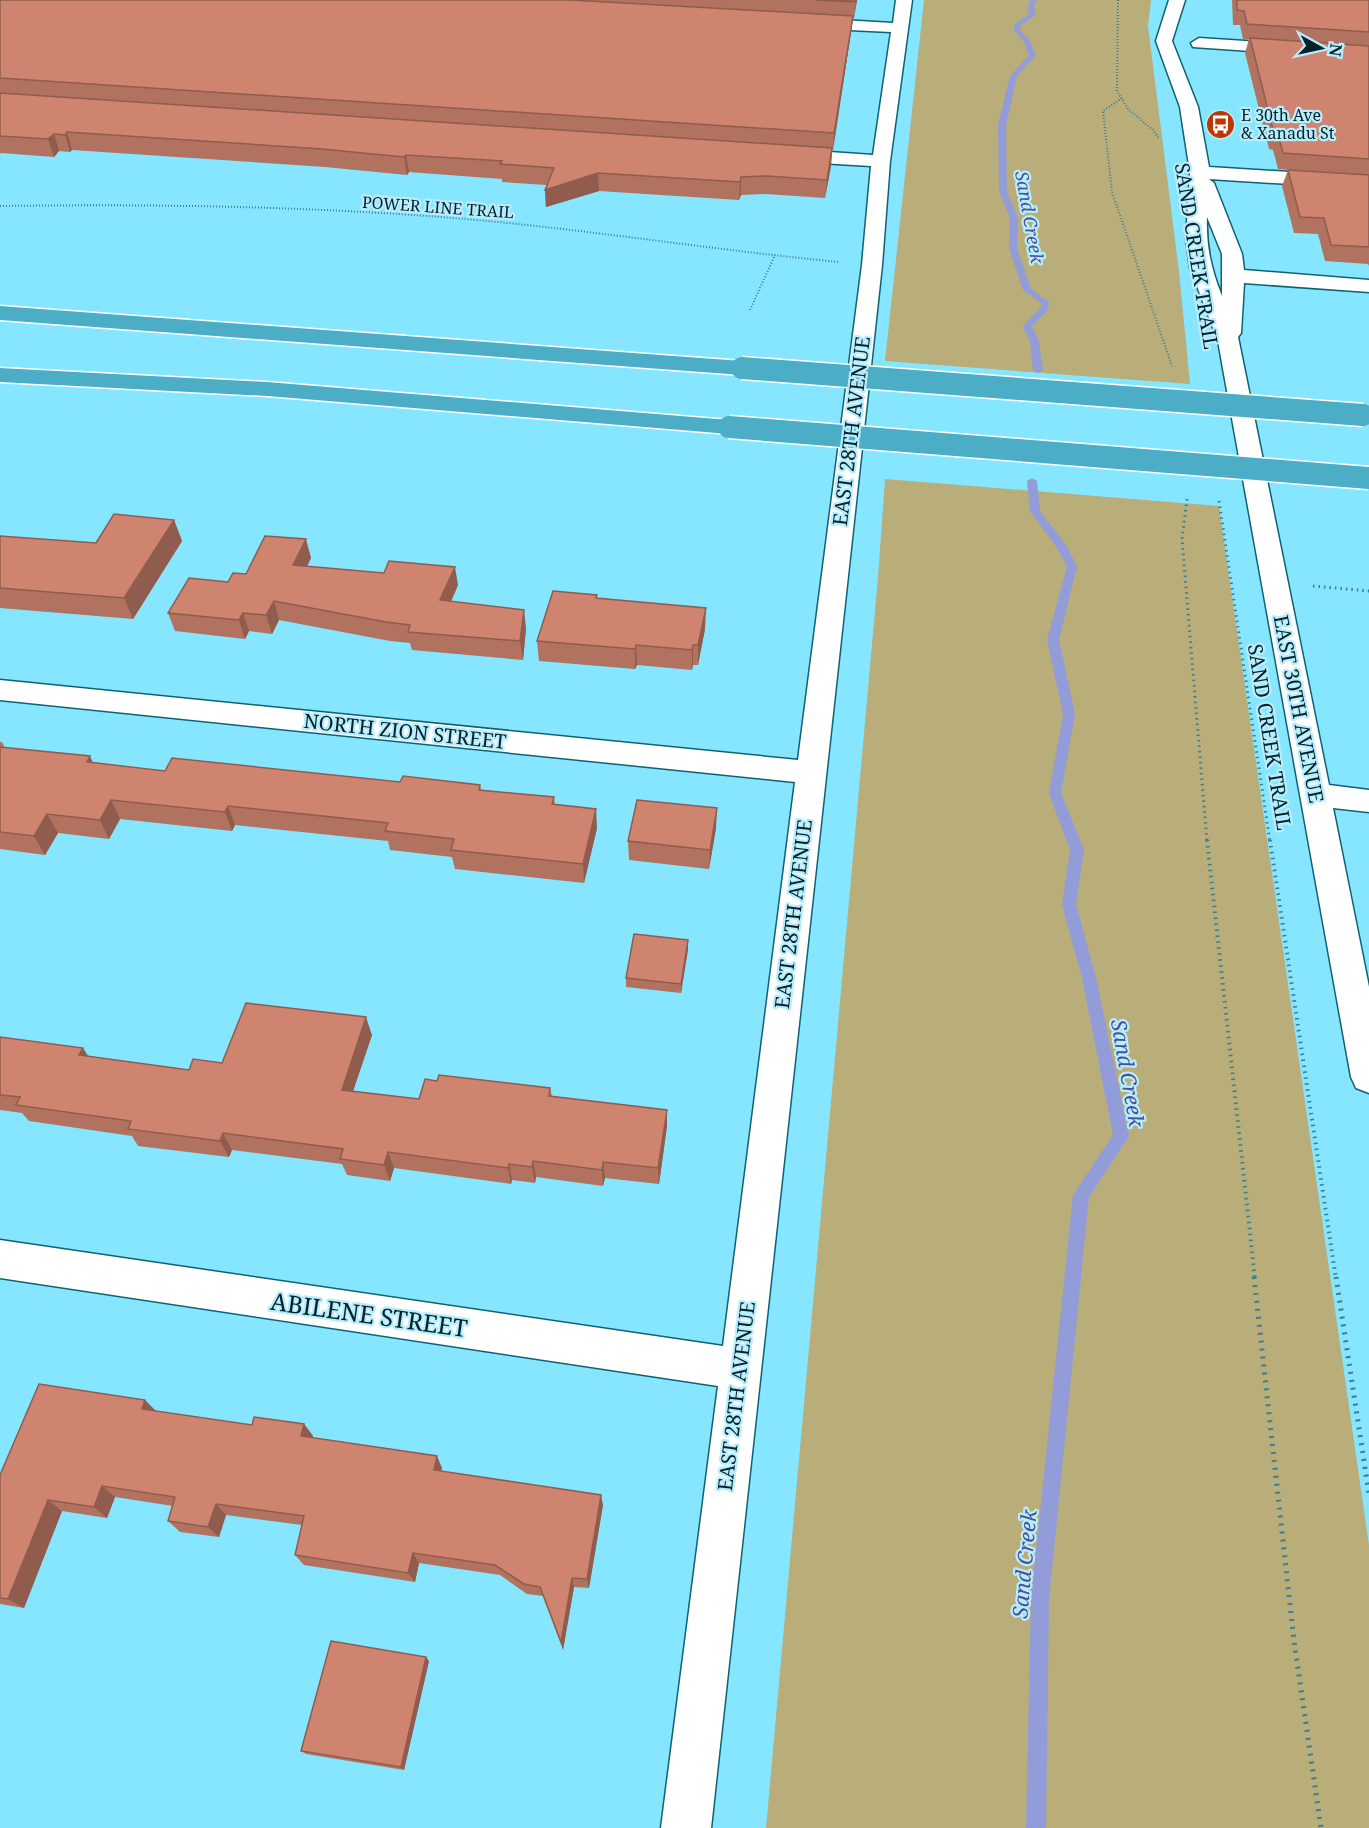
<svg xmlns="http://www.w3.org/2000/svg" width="1369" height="1828" font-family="'Noto Serif',serif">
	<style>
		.green { fill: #b9ad7a }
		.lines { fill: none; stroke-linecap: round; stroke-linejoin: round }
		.stream { fill: #929cd9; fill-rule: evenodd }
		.minor-casing { stroke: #0e6273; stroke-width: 3 }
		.highway-casing { stroke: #fff; stroke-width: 3 }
		.path-far3 { stroke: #407d8d; stroke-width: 2; stroke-dasharray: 1 2; stroke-linecap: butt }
		.path-far2 { stroke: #407d8d; stroke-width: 3; stroke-dasharray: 1.5 4; stroke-linecap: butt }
		.path-far1 { stroke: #407d8d; stroke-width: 4; stroke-dasharray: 1.5 4.5; stroke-linecap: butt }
		.path { stroke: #407d8d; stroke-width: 5; stroke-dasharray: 2 6; stroke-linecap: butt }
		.minor { fill: #fff; fill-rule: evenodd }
		.highway { fill: #4badc6; fill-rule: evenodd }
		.highway-bridge-casing { stroke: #fff; stroke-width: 25; stroke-linecap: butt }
		.highway-bridge { stroke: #4badc6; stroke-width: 22 }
		.wall { fill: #b1725f }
		.shaded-wall { fill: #905c4e }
		.building { fill: #ce846f; stroke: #905c4e; stroke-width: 1.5 }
		.labels { text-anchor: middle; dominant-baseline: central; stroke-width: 4.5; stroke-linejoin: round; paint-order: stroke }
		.far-poi-label { font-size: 16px; fill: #032229; stroke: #b7edfc; text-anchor: start }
		.far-street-label { font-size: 16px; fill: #032229; stroke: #b7edfc }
		.far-water-label { font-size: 18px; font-style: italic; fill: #484f99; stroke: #b7edfc }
		.street-label { font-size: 20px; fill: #032229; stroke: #b7edfc }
		.water-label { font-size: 21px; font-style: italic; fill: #484f99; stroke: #b7edfc }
		.near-street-label { font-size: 24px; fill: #032229; stroke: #b7edfc }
	</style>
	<rect width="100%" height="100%" fill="#86e6ff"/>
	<g class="green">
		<polygon points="924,0 1151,0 1148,26 1179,271 1190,384 885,361"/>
		<polygon points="885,479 1219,506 1369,1545 1369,1828 766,1828 878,577"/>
	</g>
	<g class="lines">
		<g class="stream">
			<polygon points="1031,0 1037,0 1034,5 1035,15 1020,26 1020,30 1030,41 1036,55 1017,76 1006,125 1007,191 1018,218 1017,248 1031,289 1049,302 1048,310 1032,326 1039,342 1043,370 1038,373 1033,370 1030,342 1023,326 1041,307 1041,303 1023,290 1009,248 1010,218 999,191 998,125 1010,76 1029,55 1024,42 1014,30 1014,25 1029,14 1028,5"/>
			<polygon points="1032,478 1037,481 1040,511 1066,545 1077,566 1059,640 1075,714 1061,793 1084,850 1076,904 1096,978 1129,1136 1089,1197 1049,1599 1046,1828 1026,1828 1031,1599 1073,1195 1113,1135 1082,978 1062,904 1070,850 1049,793 1063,714 1047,640 1067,566 1057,548 1030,511 1027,481"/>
		</g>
		<defs>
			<g id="minor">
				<polygon points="896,0 912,0 890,161 882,265 711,1828 661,1828 718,1386 0,1278 0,1240 723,1346 795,782 0,700 0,680 798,760 862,265 871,166 786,161 779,159 777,155 779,151 786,149 873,155 891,32 808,28 800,23 808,18 893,23"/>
				<path d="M1169,0h16l-13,41 26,66 11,60 160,10v12l-160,-10 5,4 28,71 2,16 125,10v12l-125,-9 -3,50 -3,4 91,448 40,5v22l-36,-4 36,179v106l-13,-5 -5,-11 -133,-736 -28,-73 -4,-29 4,-67 -10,-65 -24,-66zM1207,217l15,37v42c-11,-27 -16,-50 -15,-79z"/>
				<polygon points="1199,38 1369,49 1369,59 1193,47 1191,43"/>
			</g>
			<g id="highway">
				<polygon points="0,306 742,361 750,363 753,368 750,373 742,375 0,320"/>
				<polygon points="0,368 267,382 729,420 737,422 741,427 737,432 729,434 267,396 0,382"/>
			</g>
		</defs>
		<use href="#minor" class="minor-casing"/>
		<use href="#highway" class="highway-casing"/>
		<g class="path-far3">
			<polyline points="1118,0 1117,91 1128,109 1153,130 1159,139"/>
			<polyline points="1122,98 1103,111 1112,192 1172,366"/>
			<path d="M0,206c155,-2 311,0 466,13 125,11 248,31 373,43"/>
			<polyline points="750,310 775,255"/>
		</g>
		<g class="path-far2">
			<polyline points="1187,499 1182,539 1207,842"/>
			<polyline points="1219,501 1270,842"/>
			<polyline points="1313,586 1369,591"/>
		</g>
		<g class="path-far1">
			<polyline points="1207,840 1255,1279"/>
			<polyline points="1270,840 1336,1279"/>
		</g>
		<g class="path">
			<polyline points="1254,1277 1294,1641 1321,1828"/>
			<polyline points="1336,1277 1369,1494"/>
		</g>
		<use href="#minor" class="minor"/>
		<use href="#highway" class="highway"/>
		<defs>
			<g id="highway-bridge">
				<polyline points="742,368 1363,415"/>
				<polyline points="729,427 1369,478"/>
			</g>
		</defs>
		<use href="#highway-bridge" class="highway-bridge-casing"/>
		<use href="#highway-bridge" class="highway-bridge"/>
	</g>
	<g class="wall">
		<polygon points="0,0 857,0 854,18 853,18 851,32 833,150 832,150 831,166 825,198 766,194 741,195 739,200 599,191 546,207 545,190 547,185 502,182 502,179 409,172 407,175 325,167 72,150 70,152 59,151 54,157 1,153 0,154"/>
		<polygon points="1232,0 1369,0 1369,266 1368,264 1325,261 1318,234 1294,233 1282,186 1288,170 1320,172 1278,169 1273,150 1269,149 1245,53 1249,39 1243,39 1240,25 1233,25"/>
		<polygon points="174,520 182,541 133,619 0,608 0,536 96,543"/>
		<polygon points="311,558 307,566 458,585 451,602 526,628 523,660 412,650 410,643 390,641 279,620 272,634 249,631 245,639 175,631 168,613 228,582 246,574"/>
		<polygon points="597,595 597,598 705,629 698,665 693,665 692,670 637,665 635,669 539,661 537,641"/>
		<polygon points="0,742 2,742 5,748 93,762 165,771 400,782 480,785 481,790 554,797 555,805 597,828 584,883 455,869 452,857 390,850 388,841 235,825 232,831 120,819 109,839 58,833 45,855 0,849"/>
		<polygon points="716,828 709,869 629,860 628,841"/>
		<polygon points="688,940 688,949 681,993 626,987 626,978"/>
		<polygon points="372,1035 353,1091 419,1099 437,1081 550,1088 552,1096 667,1126 659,1184 605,1178 603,1186 536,1177 535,1183 512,1180 511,1184 394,1168 390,1181 347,1175 342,1164 232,1150 229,1157 138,1146 132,1136 29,1121 22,1113 0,1110 0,1037 88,1056 189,1070"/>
		<polygon points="156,1412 252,1425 304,1424 313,1436 312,1438 442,1468 441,1471 603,1505 589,1588 574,1587 563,1650 543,1596 527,1594 500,1575 419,1563 415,1582 304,1565 295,1555 302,1525 226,1515 219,1537 180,1532 168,1521 173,1506 115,1497 107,1518 62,1511 24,1608 0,1604 0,1475"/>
		<polygon points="429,1661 404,1770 306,1754 301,1751"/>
	</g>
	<g class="shaded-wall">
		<polygon points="856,0 857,0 854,18"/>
		<polygon points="853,16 851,32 833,150 834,133"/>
		<polygon points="67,132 72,150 70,152 65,135"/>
		<polygon points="54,134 59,151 54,157 48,139"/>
		<polygon points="832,148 831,166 825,198 827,180"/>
		<polygon points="406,155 409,172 407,175 404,157"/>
		<polygon points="598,173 599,191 546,207 545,190"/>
		<polygon points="741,177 741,195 739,200 740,182"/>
		<polygon points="174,520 182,541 133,619 124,598"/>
		<polygon points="306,539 311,558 299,583 293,565"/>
		<polygon points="455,567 458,585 443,619 440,600"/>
		<polygon points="274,601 279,620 272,634 266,615"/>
		<polygon points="706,608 705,629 698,665 698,645"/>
		<polygon points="524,610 526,628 523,660 520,641"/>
		<polygon points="243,613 249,631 245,639 239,620"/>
		<polygon points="636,645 637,665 635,669 635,649"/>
		<polygon points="693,645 693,665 692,670 692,650"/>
		<polygon points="90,756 99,776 87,762"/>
		<polygon points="111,800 120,819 109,839 100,820"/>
		<polygon points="228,806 235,825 232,831 225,812"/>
		<polygon points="717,808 716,828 709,869 710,850"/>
		<polygon points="596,809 597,828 584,883 583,864"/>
		<polygon points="47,814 58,833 45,855 34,836"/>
		<polygon points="688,940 688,949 681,993 681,984"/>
		<polygon points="366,1017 372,1035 348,1106 342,1090"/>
		<polygon points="83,1048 94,1065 79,1055"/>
		<polygon points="667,1110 667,1126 659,1184 658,1168"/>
		<polygon points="223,1133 232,1150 229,1157 220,1141"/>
		<polygon points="388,1152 394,1168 390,1181 384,1165"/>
		<polygon points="533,1161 536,1177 535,1183 532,1167"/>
		<polygon points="603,1162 605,1178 603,1186 602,1170"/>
		<polygon points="509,1164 512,1180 511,1184 508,1168"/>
		<polygon points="145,1400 157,1412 142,1409"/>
		<polygon points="304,1424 313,1436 309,1448 301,1436"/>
		<polygon points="437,1456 442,1468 439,1481 434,1470"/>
		<polygon points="102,1486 115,1497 107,1518 94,1507"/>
		<polygon points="601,1495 603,1505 589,1588 587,1579"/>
		<polygon points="48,1500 62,1511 24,1608 8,1599"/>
		<polygon points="216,1504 226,1515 219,1537 208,1527"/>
		<polygon points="413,1553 419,1563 415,1582 408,1573"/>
		<polygon points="572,1578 574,1587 563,1650 561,1642"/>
		<polygon points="426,1657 429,1661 404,1770 401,1767"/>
	</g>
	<g class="building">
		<polygon points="0,0 571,0 853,16 834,133 0,78"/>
		<polygon points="816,0 856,0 856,2"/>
		<polygon points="1237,0 1369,0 1369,32 1247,24 1244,11 1237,10"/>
		<polygon points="1250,38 1369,46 1369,159 1283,153 1278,134 1274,134"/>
		<polygon points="0,93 832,148 827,180 767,176 741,177 740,182 598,173 545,190 554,168 500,164 502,161 406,155 404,157 322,149 67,132 65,135 54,134 48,139 0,136"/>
		<polygon points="1288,170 1369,175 1369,247 1331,245 1324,218 1300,217"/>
		<polygon points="114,514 174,520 124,598 0,588 0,536 96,543"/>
		<polygon points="265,536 306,539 293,565 384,573 389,561 455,567 440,600 524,610 520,641 408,632 410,625 386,622 274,601 266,615 243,613 239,620 168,613 189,578 228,582 233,573 246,574"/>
		<polygon points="553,591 597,595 596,598 706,608 698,645 693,645 692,650 636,645 635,649 537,641"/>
		<polygon points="0,747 90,756 87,762 165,771 172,758 400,782 403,776 480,785 479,790 554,797 552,804 596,809 583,864 451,850 454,839 385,831 388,823 228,806 225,812 111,800 100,820 47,814 34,836 0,832"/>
		<polygon points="637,800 717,808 710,850 628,841"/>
		<polygon points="634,934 688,940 681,984 626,978"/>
		<polygon points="246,1003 366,1017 342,1090 419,1099 425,1079 437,1081 439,1075 550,1088 549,1096 667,1110 658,1168 603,1162 602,1170 533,1161 532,1167 509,1164 508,1168 388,1152 384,1165 340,1159 343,1149 223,1133 220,1141 128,1129 131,1121 16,1105 20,1097 0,1095 0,1037 83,1048 79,1055 189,1070 193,1059 222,1063"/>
		<polygon points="39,1384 145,1400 142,1409 252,1425 254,1417 304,1424 301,1436 437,1456 434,1470 601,1495 587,1579 572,1578 561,1642 540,1587 524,1584 495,1565 413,1553 408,1573 295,1555 304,1516 216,1504 208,1527 168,1521 175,1497 102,1486 94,1507 48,1500 8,1599 0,1598 0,1475"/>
		<polygon points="331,1641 426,1657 401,1767 301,1751"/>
	</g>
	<defs>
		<symbol id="bus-disc" viewBox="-11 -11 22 22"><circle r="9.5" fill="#be3601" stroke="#b7edfc"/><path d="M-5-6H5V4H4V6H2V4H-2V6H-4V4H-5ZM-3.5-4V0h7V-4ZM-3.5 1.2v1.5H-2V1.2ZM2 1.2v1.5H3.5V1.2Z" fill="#fff"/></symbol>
	</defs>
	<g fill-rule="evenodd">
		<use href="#bus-disc" x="1204" y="108" width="33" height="33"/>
	</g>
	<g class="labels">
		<g class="far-poi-label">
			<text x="1241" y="115">E 30th Ave<tspan x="1241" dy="18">&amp; Xanadu St</tspan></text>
		</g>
		<g class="far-street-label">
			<text transform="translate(438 207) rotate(4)">POWER LINE TRAIL</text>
		</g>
		<g class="far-water-label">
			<text transform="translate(1030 217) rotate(80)">Sand Creek</text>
		</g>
		<g class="street-label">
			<text transform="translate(1197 256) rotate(81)">SAND CREEK TRAIL</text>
			<text transform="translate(851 431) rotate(-83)">EAST 28TH AVENUE</text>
			<text transform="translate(1299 709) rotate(79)">EAST 30TH AVENUE</text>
			<text transform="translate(405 731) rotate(6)">NORTH ZION STREET</text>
			<text transform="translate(1270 737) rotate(81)">SAND CREEK TRAIL</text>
			<text transform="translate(793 914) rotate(-83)">EAST 28TH AVENUE</text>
			<text transform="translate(736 1396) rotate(-83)">EAST 28TH AVENUE</text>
		</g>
		<g class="water-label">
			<text transform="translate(1128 1073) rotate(80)">Sand Creek</text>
			<text transform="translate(1024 1564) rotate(-85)">Sand Creek</text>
		</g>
		<g class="near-street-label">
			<text transform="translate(369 1314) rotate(8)">ABILENE STREET</text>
		</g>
	</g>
	<g transform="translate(1321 48) rotate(98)" stroke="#b7edfc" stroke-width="4.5" paint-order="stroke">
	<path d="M0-4.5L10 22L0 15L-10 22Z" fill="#032229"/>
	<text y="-9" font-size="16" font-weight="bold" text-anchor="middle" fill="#032229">N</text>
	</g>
</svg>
